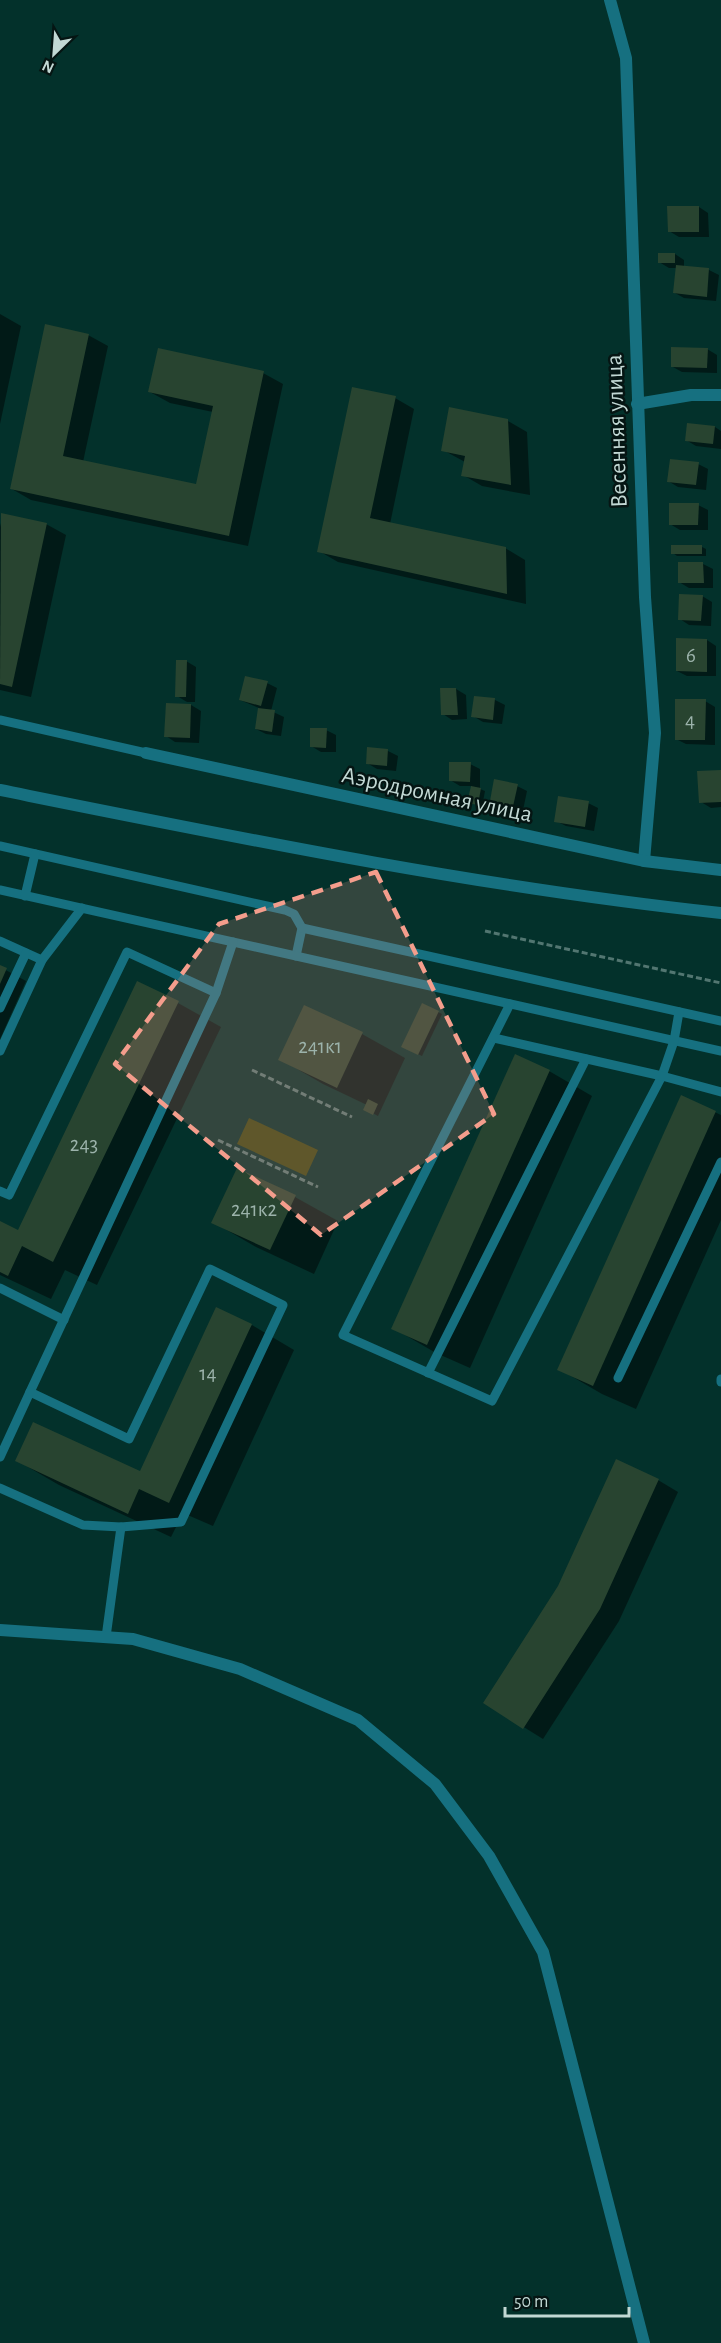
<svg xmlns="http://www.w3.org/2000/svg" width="721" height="2343" font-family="'Alegreya Sans',sans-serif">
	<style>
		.green { fill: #3a4713 }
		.shadow { fill: #0007 }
		.building { fill: #284430 }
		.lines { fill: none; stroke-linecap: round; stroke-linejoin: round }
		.path { stroke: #527671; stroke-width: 3; stroke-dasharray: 6 3; stroke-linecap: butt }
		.service { stroke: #167080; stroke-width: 9 }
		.minor { stroke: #167080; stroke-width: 12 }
		.tertiary { stroke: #167080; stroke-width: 12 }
		.marked { fill: #f49d8c; fill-opacity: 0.2; stroke: #f49d8c; stroke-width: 4.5; stroke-dasharray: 12 8; stroke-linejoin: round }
		.labels { text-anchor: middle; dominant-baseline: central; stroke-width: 5; stroke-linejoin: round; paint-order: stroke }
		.number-label { font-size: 21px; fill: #9cb3ab }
		.street-label { font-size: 24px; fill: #c2d8d4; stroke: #051513 }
	</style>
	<rect width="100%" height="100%" fill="#03312b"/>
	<polygon class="green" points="249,1118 318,1150 306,1176 237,1144"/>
	<g class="shadow">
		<polygon points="699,207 708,213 709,237 679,237 669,231"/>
		<polygon points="675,254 684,260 684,267 709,270 719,275 716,301 684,298 675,293 677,268 669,268 659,262"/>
		<polygon points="0,314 21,326 0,424"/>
		<polygon points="88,335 108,346 83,462 197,486 213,412 170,403 150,392 263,373 283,384 248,546 31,500 12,489"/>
		<polygon points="707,349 717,355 717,373 682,372 673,367"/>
		<polygon points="395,398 414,409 390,524 505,548 525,560 526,604 338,562 319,551"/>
		<polygon points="508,421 527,432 530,495 482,486 463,475 465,462 443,450"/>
		<polygon points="715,427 721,431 721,449 696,446 686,440"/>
		<polygon points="698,464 708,469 706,490 678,487 668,481"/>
		<polygon points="698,505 708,510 708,530 680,530 670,524"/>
		<polygon points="3,515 46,524 66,535 31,697 0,690 0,527"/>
		<polygon points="702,547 706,549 706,556 677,556 673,553"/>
		<polygon points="703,564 713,569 713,588 689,588 679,582"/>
		<polygon points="702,596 712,602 711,626 689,625 680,619"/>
		<polygon points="707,640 716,646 716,676 687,676 677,671"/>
		<polygon points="186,661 196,667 195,702 187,702 177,696"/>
		<polygon points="267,683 277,688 271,711 284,717 281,736 266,734 256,729 259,708 240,700"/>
		<polygon points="456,689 466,695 467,719 452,720 443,714"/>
		<polygon points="475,697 495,700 505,705 502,724 483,722 473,716"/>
		<polygon points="705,701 715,707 715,745 686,744 676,739"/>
		<polygon points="191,705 201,711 199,743 175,742 166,736"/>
		<polygon points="326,730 336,735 336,752 321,752 311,746"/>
		<polygon points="369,749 388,751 398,756 396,771 377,769 367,763"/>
		<polygon points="470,764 480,769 480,789 485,791 482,807 469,802 472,786 460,786 450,780"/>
		<polygon points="721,771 721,807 711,808 701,802"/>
		<polygon points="517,786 527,791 522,815 500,810 490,805"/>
		<polygon points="588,803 598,808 594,831 566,826 556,821"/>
		<polygon points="0,967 26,981 0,1039"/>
		<polygon points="178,1003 221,1027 97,1285 65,1270 51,1299 0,1275 0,1223 18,1232"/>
		<polygon points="438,1012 442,1014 422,1056 407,1049"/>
		<polygon points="362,1034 405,1058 378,1116 365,1109 367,1105 323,1084 280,1059"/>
		<polygon points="549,1071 592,1096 470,1368 436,1353 393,1328"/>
		<polygon points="682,1097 721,1115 721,1220 636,1409 602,1394 559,1369"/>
		<polygon points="295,1197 338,1221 314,1274 256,1247 213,1222"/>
		<polygon points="252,1325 294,1350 213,1526 183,1513 171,1537 59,1485 16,1460 141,1473"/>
		<polygon points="658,1480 678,1492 619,1621 543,1739 485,1703"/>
	</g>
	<g class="building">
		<polygon points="667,206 699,206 699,232 668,232"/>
		<rect x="658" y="253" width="17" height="10"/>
		<polygon points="676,265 709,268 707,297 673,293"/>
		<polygon points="45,324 89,334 63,456 196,484 213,406 148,392 158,348 264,371 229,536 10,489"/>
		<polygon points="671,347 708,348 707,368 671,367"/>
		<polygon points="352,387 396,396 370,518 506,547 507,594 317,552"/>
		<polygon points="449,407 508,419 511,485 461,476 465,456 441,451"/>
		<polygon points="687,423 715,426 713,444 685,441"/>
		<polygon points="670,459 699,462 696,485 667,482"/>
		<polygon points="669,503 699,503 698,525 669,525"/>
		<polygon points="1,513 47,523 12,687 0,684"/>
		<rect x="671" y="545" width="31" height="9"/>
		<polygon points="678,562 703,562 704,583 678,583"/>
		<polygon points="679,594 703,595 701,621 678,620"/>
		<polygon points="676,638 707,639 707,672 676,671"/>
		<polygon points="176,660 187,660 186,697 175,697"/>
		<polygon points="245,676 268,681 261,706 239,700"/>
		<polygon points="440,688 456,688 458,715 441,715"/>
		<polygon points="474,696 495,698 493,720 471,717"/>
		<polygon points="675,699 706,699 705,740 675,740"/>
		<polygon points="166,703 191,704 190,738 164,737"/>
		<polygon points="258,708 275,710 272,732 255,729"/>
		<polygon points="310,728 327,728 326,748 310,747"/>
		<polygon points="367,747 388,749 387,766 366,764"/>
		<polygon points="449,762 471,762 470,782 449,781"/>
		<polygon points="721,770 721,802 699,803 697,771"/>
		<polygon points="494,779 518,784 512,811 489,806"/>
		<polygon points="471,786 481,788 478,805 467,803"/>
		<polygon points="558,796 589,801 585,827 554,822"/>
		<polygon points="0,965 7,968 0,984"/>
		<polygon points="137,981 179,1001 53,1262 22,1246 8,1276 0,1272 0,1221 18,1230"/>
		<polygon points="422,1003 439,1011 418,1055 401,1047"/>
		<polygon points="304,1005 363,1032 337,1088 278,1060"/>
		<polygon points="515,1054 550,1070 427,1345 391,1329"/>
		<polygon points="681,1095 716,1111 593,1386 557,1370"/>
		<polygon points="368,1099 378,1104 373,1115 363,1110"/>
		<polygon points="237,1168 296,1195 270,1250 211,1223"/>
		<polygon points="216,1307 252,1324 169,1503 139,1489 128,1514 15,1461 33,1422 140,1471"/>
		<polygon points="616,1459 659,1479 600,1609 523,1729 483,1703 558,1586"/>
	</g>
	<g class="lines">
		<g class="path">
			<polyline points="485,931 721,983"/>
			<polyline points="252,1070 352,1117"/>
			<polyline points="218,1140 318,1187"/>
		</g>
		<g class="service">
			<polyline points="0,720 146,753"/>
			<polyline points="0,846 285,910 294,914 302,928 296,956"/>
			<polyline points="0,890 721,1051"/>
			<polyline points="25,896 35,854"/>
			<polyline points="302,928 721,1021"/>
			<polyline points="0,941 42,960"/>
			<polyline points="510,1004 343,1335 492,1401 662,1076 674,1041 679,1012"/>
			<polyline points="0,1008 26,953"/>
			<polyline points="494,1038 662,1076 721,1092"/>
			<polyline points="0,1051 42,960 82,908"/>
			<polyline points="0,1191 9,1195 127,952 216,993"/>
			<polyline points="0,1288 64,1320"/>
			<polyline points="428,1373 586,1059"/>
			<polyline points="618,1378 721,1162"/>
			<polyline points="721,1379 721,1382"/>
			<polyline points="30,1392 216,993 233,942"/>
			<polyline points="0,1457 30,1392 129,1439 210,1269 283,1305 181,1522 121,1527 83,1525 0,1488"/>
			<polyline points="106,1637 121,1527"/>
		</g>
		<g class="minor">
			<polyline points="610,0 626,58 645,597 655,733 644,861"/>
			<polyline points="637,404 691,395 721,395"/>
			<polyline points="146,753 644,861 721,870"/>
			<polyline points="0,1630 133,1639 240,1669 358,1720 435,1784 489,1856 543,1952 644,2343"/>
		</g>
		<path class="tertiary" d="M0,790c239,48 478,97 721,123"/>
	</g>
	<path class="marked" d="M376,872l118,242 -173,121 -206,-171 104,-140z"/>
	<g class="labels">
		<g class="number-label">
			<text x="691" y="655">6</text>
			<text x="690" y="720">4</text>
			<text x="320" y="1046">241к1</text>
			<text x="84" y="1144">243</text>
			<text x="254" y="1209">241к2</text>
			<text x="208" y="1373">14</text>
		</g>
		<g class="street-label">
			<text transform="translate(617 431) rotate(-92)">Весенняя улица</text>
			<text transform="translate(437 795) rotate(12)">Аэродромная улица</text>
		</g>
	</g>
	<g transform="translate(54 54) rotate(205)" stroke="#051513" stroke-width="4.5" paint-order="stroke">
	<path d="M0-4.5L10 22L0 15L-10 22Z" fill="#c2d8d4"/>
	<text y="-9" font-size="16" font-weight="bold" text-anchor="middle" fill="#c2d8d4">N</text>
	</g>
	<path d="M505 2307v9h124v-9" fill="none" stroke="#c2d8d4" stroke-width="3"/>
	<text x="514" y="2307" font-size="18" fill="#c2d8d4" stroke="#051513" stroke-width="4.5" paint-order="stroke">50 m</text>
</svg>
